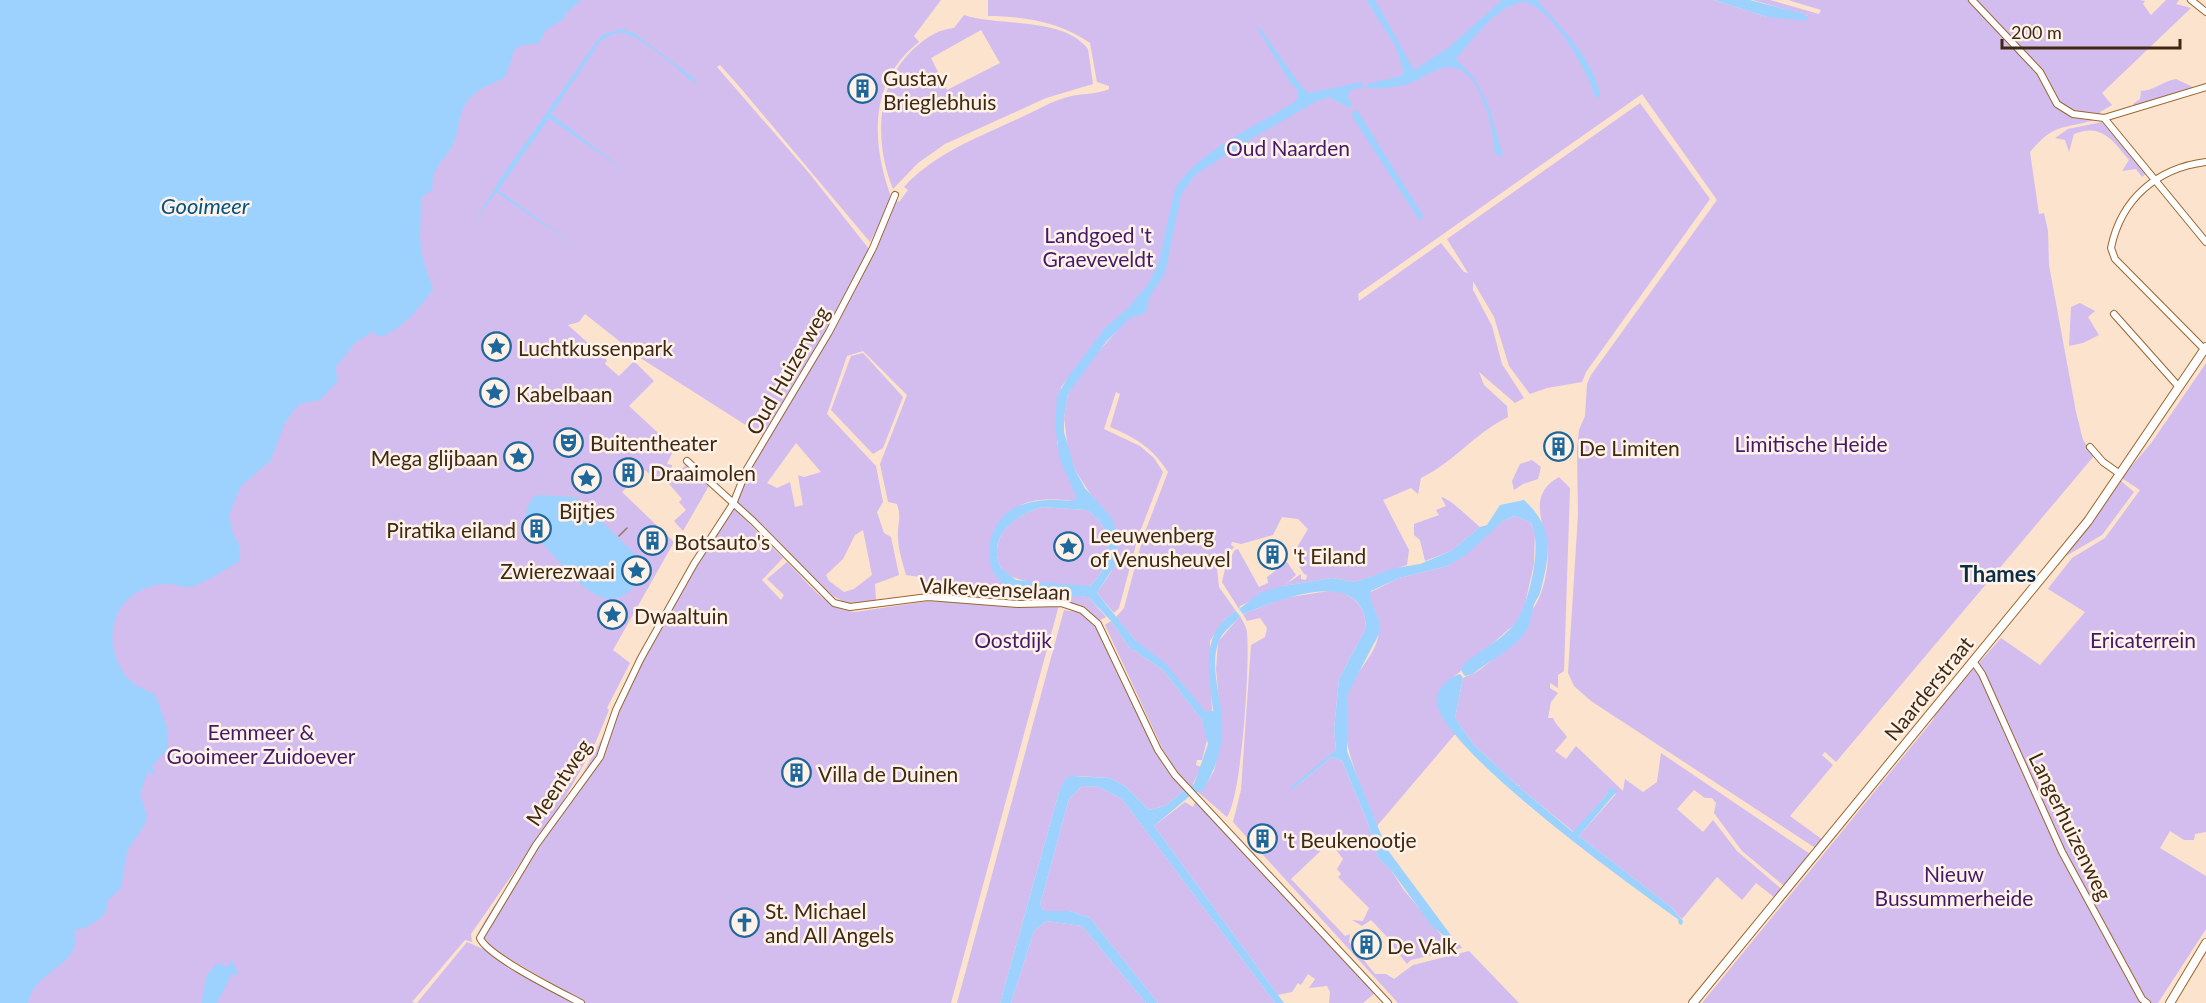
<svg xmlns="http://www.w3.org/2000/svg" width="2206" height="1003" font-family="Lato,sans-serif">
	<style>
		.green { fill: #d2bdee; fill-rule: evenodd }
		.water { fill: #9dd2ff; fill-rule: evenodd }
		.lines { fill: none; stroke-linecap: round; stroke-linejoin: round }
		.minor-casing { stroke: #9b662e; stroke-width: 8 }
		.tertiary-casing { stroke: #9b662e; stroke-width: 10 }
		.secondary-casing { stroke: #9b662e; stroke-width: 10 }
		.minor { stroke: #fff; stroke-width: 6 }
		.tertiary { stroke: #fff; stroke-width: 8 }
		.secondary { stroke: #fff; stroke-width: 8 }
		.rail { stroke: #8d765f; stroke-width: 1.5 }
		.labels { text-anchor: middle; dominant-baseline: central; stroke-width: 5; stroke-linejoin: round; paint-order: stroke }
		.poi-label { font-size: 21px; fill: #402912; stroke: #fff2e8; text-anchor: start }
		.park-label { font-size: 21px; fill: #44186a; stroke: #fff2e8 }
		.street-label { font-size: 21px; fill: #402912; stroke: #fff2e8 }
		.water-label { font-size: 22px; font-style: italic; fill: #005486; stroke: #fff2e8 }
		.neighbourhood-label { font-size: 22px; font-weight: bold; fill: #0b2d46; stroke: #fff2e8 }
	</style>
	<rect width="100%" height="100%" fill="#fbe3cd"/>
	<g class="green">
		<path d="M0,0h941l-27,36 5,6c-51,39 -48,103 -27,157l-22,43 -132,-157 -18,-20 -3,2 92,106 60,76 -29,61 -77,126 -121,-77 -57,-45 -6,8 -11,3 39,35 -2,4 14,12 15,-15 20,20 -25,25 40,37 3,10 -5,11 5,1v4l-7,-3 -3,13h-7l-10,-9 -23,22 52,50 -61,108 17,13 -23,45 2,2 -15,36 -32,57 -91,131 1,8 -7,-2 -53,62 4,1h-416z"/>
		<path d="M988,0h726l53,17 41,-1 -55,-16h17l49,14 2,-4 -33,-10h352l5,1 -2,3 8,11 15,-15h13l-3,4 15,4 -89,85 10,12 -12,7 1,3 -4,4c-34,11 -42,3 -67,33l9,62 5,-1 4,18 1,34 27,147 7,28 11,16 -258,306 -11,-10 -3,3 11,10 -43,51 33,24 -6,9 -226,-148 -17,-15 -6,-13 10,-158 -1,-66 2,-19 6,-14 2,-32 4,-9 126,-175 -75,-106 -284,200 1,7 82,-58 23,29 4,1 -21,-34 193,-136 70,96 -124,173 -4,10 -35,6 -17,6 -21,-28 -15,-49 -21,-36v9l19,36 10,38 22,34 -9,5 -36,-31 5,13 23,21 1,11c-33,16 -54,45 -87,61l-3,16 -7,-6 -28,12 26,50 -2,15 -52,17 -23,-4 -49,8 -43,20 -1,3 -17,-27 4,-17 9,-15 3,-1 21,38 9,-4 -1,-6 20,-15 9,13 -10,9 15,-10v5l5,1 1,-5 -3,-1 -7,-11 2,-9 -3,-5 12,-20 -10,-10 -16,-2 -9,18 -32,9 -9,-2 -1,3 3,2 -17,21 2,19 17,24 -12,9 -14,21 2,71h-6l-71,-72 -19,-23 8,-9 19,-71 25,-65c-15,-24 -32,-34 -58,-45l10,-33 -4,-2 -12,37 36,17 14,12 9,14 -25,65 -19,71 -5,5 -17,-20 14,-21 7,-21 -25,-53 -18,-28 -7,-21 -4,-31 4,-24 22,-33 26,-29 -19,9 -36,46 -4,56 21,55 -5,3c-47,-5 -67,2 -83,46l17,38 8,4 2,6 -3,3 -22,-4 2,10 65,1 -108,398h-365l-99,-57 -8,-7 -1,-6c23,-44 60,-81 85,-124 58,-101 106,-206 169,-303l51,52 -21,22 19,20 3,-5 -17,-16 20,-17c20,19 39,48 68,50l74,-11 26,1 -4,-8 -18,-2 -13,-15 -14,-2c-3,-12 -8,-25 -8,-38 -1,-13 4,-18 -1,-33l-9,-2 -8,-38 27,-69 -44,-44 -16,5 -20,58 49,52 7,36 -6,10 7,21 7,4 8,38 -24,9 1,18 -30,1 -13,-7 -99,-96 121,-213 -2,8 42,-95 4,2 9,-12 -4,-3c33,-36 79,-51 122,-72 13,-6 25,-13 38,-17 15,-5 32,-3 45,-9v-3l-12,-4 -7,-39c-29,-21 -67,-27 -102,-27zM796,443l25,29 -17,5 -6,-2 5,30 -8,2 -5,-25 -13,6 -10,-5zM863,530l9,45 -18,14 -10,3 -15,-11 -3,-6 17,-16 12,-24z"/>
		<path d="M964,15c35,12 99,1 124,34l5,35 -47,14 -101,46 -27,19 -25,26c-19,-47 -18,-108 24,-143 10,-9 23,-17 37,-18zM981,30l19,33 -53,27 -16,-32z"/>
		<path d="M2176,79l19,9 -61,19 -1,-3 7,-5 1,-8c12,0 22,-10 35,-12z"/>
		<path d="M2102,122l45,51 -5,4 -6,-8 -14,2 7,-11c-17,-20 -27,-37 -55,-26l-5,18 -4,-12 -10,-2 13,-9z"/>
		<polygon points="2080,303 2095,311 2088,317 2099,335 2083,343 2069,346 2071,307"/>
		<polygon points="863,353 903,397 883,448 873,454 831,410 851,356"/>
		<polygon points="2206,363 2206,832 2195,834 2194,840 2184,840 2170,831 2160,848 2206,876 2206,929 2158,1003 1702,1003 1933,720 1937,710 2001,638 2040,665 2085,612 2048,589 2050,586 2072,558 2105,538 2140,490 2123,479 2123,476 2152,442"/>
		<polygon points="1532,460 1541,467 1538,479 1523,484 1514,490 1512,481 1520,464"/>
		<polygon points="687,463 710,484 683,531 674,521 686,510 679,502 682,499 665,479 672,480 677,469 683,468"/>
		<path d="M1559,477l11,11 -6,183 -6,4v13l-8,-5v5l8,5 -7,9 -3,16h5c3,8 10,12 14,19l-12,14 11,8 10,-13 47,45 2,-12 18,13 14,-10 4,-29 155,105 -27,32 -47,-39 -28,-38 2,-10 -4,-5h-7l-11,-8 -17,19 26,23 10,-12 24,31 49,42 -7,8 -23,-18 -14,17 -25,-23 -35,42 -11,-12 -92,-71 37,-42 -8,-1 -34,39 -54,-44v-3l-2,1 -44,-41 -19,-27 8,-40c4,-3 8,-3 12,-5 24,-15 47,-45 61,-69 8,-13 14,-42 11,-58 -4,-25 -19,-52 12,-69z"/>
		<polygon points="2121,481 2134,492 2102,535 2066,556"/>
		<path d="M1441,497c10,2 29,22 39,30l-29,24 -26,10 -5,-21 -6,-5v-11l25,-9 -3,-5 10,-4z"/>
		<path d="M1042,507l45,3c29,20 27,52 3,76 -16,3 -71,-3 -83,-12 -7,-5 -9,-12 -10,-20 -1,-26 23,-40 45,-47z"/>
		<path d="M1514,516l16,6 5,10 -1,32 -10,44 -8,15 -75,65 3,31 12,14 -79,93c-15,-41 -39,-82 -31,-128 5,-24 34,-44 33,-70 0,-13 -8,-23 -10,-35l30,-15 49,-12 55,-45z"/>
		<polygon points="1019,590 1088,597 1106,617 1098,621 1072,603 1021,599"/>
		<path d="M1335,590c21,7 30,16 31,38l-27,51 -5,50 2,21 -43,39 39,-32 10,4 26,62 10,35 13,12 12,19 43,52 5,1 5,-2 6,8 -51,12 -4,4 -17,-21 1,-2 -20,-21 -9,6 -10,-6 11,1 6,-13 -31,-31 3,-3 -4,-5 6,-10 -13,-17 -39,37 54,57 5,-2 -1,8 26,32h11l8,5 19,-14 56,-14 50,52h-121l-165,-181 8,-32 10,-145 14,-8 2,-9 -7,-10 -13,3 -4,-7 41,-16z"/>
		<polygon points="1064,610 1082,613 1093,621 1140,718 1185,790 1165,806 1149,810 1126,787 1110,778 1077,776 1059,792 1000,1003 957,1003"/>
		<path d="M1240,616c3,6 7,11 7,17 3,30 -5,162 -20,184l-29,-25 4,-1 12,-20 8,-38 -6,-64 2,-27z"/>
		<polygon points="1111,621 1129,647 1163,670 1202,720 1208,736 1202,760 1197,760 1196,765 1201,767 1192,786 1187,788 1163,750 1105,625"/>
		<polygon points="1082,786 1099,787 1122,799 1275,1003 1158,1003 1090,918 1070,911 1044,911 1040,905 1069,799"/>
		<polygon points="1196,801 1375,993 1363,1003 1329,1003 1330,992 1327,986 1309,988 1315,979 1308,974 1301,985 1298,983 1292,992 1278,995 1154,826 1185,802 1193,807"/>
		<polygon points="1046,921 1082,926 1146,1003 1011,1003 1034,931"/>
		<polygon points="467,942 488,951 578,1003 417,1003"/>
	</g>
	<g class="water">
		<path d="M0,0h581l-16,14 -1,5 -18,11 -7,13 -19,3 -5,3 -10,28c-13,8 -24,9 -35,21 -11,13 -10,23 -14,38 -5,21 -27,30 -23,53l-10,7 -2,5 -1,39 3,20 10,29c-14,20 -30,40 -53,48l-8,-5 -16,10 -21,26 3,13 -18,19 -20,4 -6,6 -9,13 -14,37 -30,26 -12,29 4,19 6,10 1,17c-10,6 -40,25 -50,26 -7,1 -15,-3 -23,-3 -36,0 -61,31 -53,66 6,25 18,36 41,44l12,33 1,26 -6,1 -10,13 2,6 -3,2 -3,-4 -8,23 7,23 -2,7 -18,27 -6,37 -13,12 -2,11 -5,7 -16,10 -10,2c-1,4 1,9 0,14 -5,25 -42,29 -47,59h-28z"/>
		<path d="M1366,0h9l39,70 34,-22 54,-48h35c22,26 59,61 63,97l-4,1c-9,-28 -41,-86 -70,-96 -28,0 -53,38 -70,57l18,19 13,24 16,54 -8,-2c-1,-25 -15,-90 -48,-87 -11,1 -21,9 -30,13 -17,8 -33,9 -51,8l1,-4 34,-8 3,-4 -9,-27z"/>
		<polygon points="1714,0 1750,0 1805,14 1809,21 1767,17"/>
		<path d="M1259,27l42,59 8,7 53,-11 1,5 -13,3 -2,7 4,9 -3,2 -20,-11 -12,4 -68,39 -54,35 -14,20 -16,78 -16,25 -2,12 -6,5 -11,3 -24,24 -38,52 -4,24v14l11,38 10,18 27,30 6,19 -3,28 -18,28 38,47 30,23 41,49 7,-1c-3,-38 -15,-77 23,-100l4,5c-7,9 -17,15 -21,25 -10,23 2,56 3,79 2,27 -7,50 -20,72h-10l-5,-4 7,-4 14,-40 -6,-24 -39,-50 -34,-23 -18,-26 -23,-24c-22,-2 -54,-1 -74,-8 -36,-11 -30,-65 0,-81 18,-9 39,-9 58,-7l5,-3 -17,-38 -5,-34 2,-30 11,-19 37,-49 23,-20 21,-25 10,-22 16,-72c22,-37 82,-64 120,-87l3,-5 -1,-8 -7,-7 -33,-54zM1042,507l45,3c29,20 27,52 3,76l-74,-6 -15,-12c-15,-31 14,-53 41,-61z"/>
		<path d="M622,29l12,4 57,43 5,4v4c-14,-11 -58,-52 -75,-51 -8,0 -15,4 -21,9l-49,72 77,59 -79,-55 -51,72 82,59 -84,-57 -22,31 29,-48 94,-134 7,-7z"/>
		<polygon points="1357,110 1420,211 1423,216 1420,221 1353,118 1352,112"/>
		<path d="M536,495l40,2 56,54c22,21 -6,58 -33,45 -20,-8 -46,-42 -61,-58l10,-11 -8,-8 -11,10c-6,-13 -3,-24 7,-34z"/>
		<path d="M1524,500c31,28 26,55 16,93 -2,5 -7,11 -7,16 -2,10 -4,21 -12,29 -12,13 -34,24 -48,36l-8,2 -3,-4 -1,-5c16,-16 41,-26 54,-44 14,-18 29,-82 15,-101l-16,-6 -11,5 -36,33 -19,12 -49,12 -28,13 -1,6 9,24v13l-32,61v56l40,98 63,85 3,5 -2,3 -20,-17 -40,-55 -13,-12 -10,-35 -26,-62 -10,-4 -39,32 -2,-2 45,-37 -2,-21 5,-50 27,-51c-2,-64 -88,-28 -123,-14l-4,-5 21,-16 23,-7 49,-8 23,4 41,-14 24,-4 31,-13 29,-24 7,-2 13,-20z"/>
		<path d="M1460,674l3,4 -8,40 19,27 44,41h3l-1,2 53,44 35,-39v-5l10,2 -39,46 92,71 12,14 -1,4 -3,-1 -1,-5c-47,-33 -230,-165 -241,-215 -3,-13 11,-26 23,-30z"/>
		<polygon points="1071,776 1110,778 1126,787 1149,810 1165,806 1185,790 1191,795 1154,826 1284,1003 1275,1003 1122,799 1099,787 1082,786 1069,799 1040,905 1044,911 1070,911 1090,918 1158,1003 1146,1003 1082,926 1046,921 1034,931 1011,1003 1000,1003 1059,792 1065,779"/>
		<polygon points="231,959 239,975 232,974 217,1003 201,1003 207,974 218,963 229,967"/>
	</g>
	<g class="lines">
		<defs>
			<g id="minor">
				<polyline points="1972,0 2040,72 2057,104 2073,114 2104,118 2206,87"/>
				<polyline points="2191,0 2206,12"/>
				<polyline points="2104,118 2206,242"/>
				<polyline points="2114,314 2179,387"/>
				<path d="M2204,349l-89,-90 -4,-11c10,-49 46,-80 95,-86"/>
				<polyline points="2090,447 2103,462 2120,474"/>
				<polyline points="687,461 753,521 834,603 850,607 928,597 1018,604 1061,603 1082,610 1098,624 1158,750 1175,775 1388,1003"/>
				<polyline points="1973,661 1982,674 2062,852 2142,999 2147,1003"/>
				<path d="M581,1003c-21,-11 -94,-47 -101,-65l56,-93 64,-88 16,-47 25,-52 53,-94 39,-60 14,-35 82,-137 44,-84 22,-53"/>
			</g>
			<polyline id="tertiary" points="1693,1003 2088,521 2206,347"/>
			<polyline id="secondary" points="2170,1003 2206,943"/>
		</defs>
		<use href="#minor" class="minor-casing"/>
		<use href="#tertiary" class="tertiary-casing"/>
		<use href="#secondary" class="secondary-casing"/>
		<use href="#minor" class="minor"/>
		<use href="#tertiary" class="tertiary"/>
		<use href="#secondary" class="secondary"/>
		<polyline class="rail" points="619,536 627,528"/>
	</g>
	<defs>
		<symbol id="building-ring" viewBox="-11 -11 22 22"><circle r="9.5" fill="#fff2e8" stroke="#1e679b" stroke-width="1.5"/><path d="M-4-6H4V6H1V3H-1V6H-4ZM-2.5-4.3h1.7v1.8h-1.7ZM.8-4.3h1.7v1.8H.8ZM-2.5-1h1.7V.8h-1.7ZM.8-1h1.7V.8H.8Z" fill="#1e679b"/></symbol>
		<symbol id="sight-ring" viewBox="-11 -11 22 22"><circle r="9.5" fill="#fff2e8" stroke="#1e679b" stroke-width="1.5"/><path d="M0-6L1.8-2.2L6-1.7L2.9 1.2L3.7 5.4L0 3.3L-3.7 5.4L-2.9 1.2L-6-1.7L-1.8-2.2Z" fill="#1e679b"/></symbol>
		<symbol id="theatre-ring" viewBox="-11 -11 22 22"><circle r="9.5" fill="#fff2e8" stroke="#1e679b" stroke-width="1.5"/><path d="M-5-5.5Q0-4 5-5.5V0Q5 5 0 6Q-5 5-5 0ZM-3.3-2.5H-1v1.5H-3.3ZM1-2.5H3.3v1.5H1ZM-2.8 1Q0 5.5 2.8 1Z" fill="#1e679b"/></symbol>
		<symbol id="church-ring" viewBox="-11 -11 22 22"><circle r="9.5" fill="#fff2e8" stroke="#1e679b" stroke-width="1.5"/><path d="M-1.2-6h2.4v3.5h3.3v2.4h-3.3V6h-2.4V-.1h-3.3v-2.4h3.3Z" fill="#1e679b"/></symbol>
	</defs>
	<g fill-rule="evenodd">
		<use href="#building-ring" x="846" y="72" width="33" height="33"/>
		<use href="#sight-ring" x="480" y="330" width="33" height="33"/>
		<use href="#sight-ring" x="478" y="376" width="33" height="33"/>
		<use href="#theatre-ring" x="552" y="426" width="33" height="33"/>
		<use href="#building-ring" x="1542" y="430" width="33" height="33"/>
		<use href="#sight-ring" x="502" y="440" width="33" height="33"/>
		<use href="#building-ring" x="612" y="456" width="33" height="33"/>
		<use href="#sight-ring" x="570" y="462" width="33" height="33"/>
		<use href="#building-ring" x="520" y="512" width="33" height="33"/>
		<use href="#building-ring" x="636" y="524" width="33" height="33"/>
		<use href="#sight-ring" x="1052" y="530" width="33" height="33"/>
		<use href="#building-ring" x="1256" y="538" width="33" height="33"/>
		<use href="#sight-ring" x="620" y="554" width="33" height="33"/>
		<use href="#sight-ring" x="596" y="598" width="33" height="33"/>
		<use href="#building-ring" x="780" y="756" width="33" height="33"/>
		<use href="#building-ring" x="1246" y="822" width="33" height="33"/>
		<use href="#church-ring" x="728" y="906" width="33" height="33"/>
		<use href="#building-ring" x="1350" y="928" width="33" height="33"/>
	</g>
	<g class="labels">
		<g class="poi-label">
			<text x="883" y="77">Gustav<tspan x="883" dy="24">Brieglebhuis</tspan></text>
			<text x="518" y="347">Luchtkussenpark</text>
			<text x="516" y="393">Kabelbaan</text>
			<text x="590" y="442">Buitentheater</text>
			<text x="1579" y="447">De Limiten</text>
			<text x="498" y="457" text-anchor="end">Mega glijbaan</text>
			<text x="650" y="472">Draaimolen</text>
			<text x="587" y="510" text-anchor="middle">Bijtjes</text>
			<text x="516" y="529" text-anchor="end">Piratika eiland</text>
			<text x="1090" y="534">Leeuwenberg<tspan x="1090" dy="24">of Venusheuvel</tspan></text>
			<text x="674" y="541">Botsauto's</text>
			<text x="1293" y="555">'t Eiland</text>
			<text x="615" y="570" text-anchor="end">Zwierezwaai</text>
			<text x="634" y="615">Dwaaltuin</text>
			<text x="818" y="773">Villa de Duinen</text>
			<text x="1283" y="839">'t Beukenootje</text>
			<text x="765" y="910">St. Michael<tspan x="765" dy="24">and All Angels</tspan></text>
			<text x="1387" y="945">De Valk</text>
		</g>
		<g class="park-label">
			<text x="1288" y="147">Oud Naarden</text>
			<text x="1098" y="234">Landgoed 't<tspan x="1098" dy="24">Graeveveldt</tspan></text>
			<text x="1811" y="443">Limitische Heide</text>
			<text x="1013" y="639">Oostdijk</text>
			<text x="2143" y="639">Ericaterrein</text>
			<text x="261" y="731">Eemmeer &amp;<tspan x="261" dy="24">Gooimeer Zuidoever</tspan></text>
			<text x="1954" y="873">Nieuw<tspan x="1954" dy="24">Bussummerheide</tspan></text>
		</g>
		<g class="street-label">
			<text transform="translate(787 370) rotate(-60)">Oud Huizerweg</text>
			<text transform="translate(995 588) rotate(3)">Valkeveenselaan</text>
			<text transform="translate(1928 688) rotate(-51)">Naarderstraat</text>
			<text transform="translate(558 782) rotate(-56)">Meentweg</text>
			<text transform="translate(2071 826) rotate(64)">Langerhuizenweg</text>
		</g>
		<g class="water-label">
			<text x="205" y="205">Gooimeer</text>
		</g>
		<g class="neighbourhood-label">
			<text x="1998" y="573">Thames</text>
		</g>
	</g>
	<path d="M2002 39v9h178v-9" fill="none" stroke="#402912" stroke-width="3"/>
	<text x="2011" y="39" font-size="18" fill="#402912" stroke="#fff2e8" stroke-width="4.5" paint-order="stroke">200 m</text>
</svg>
